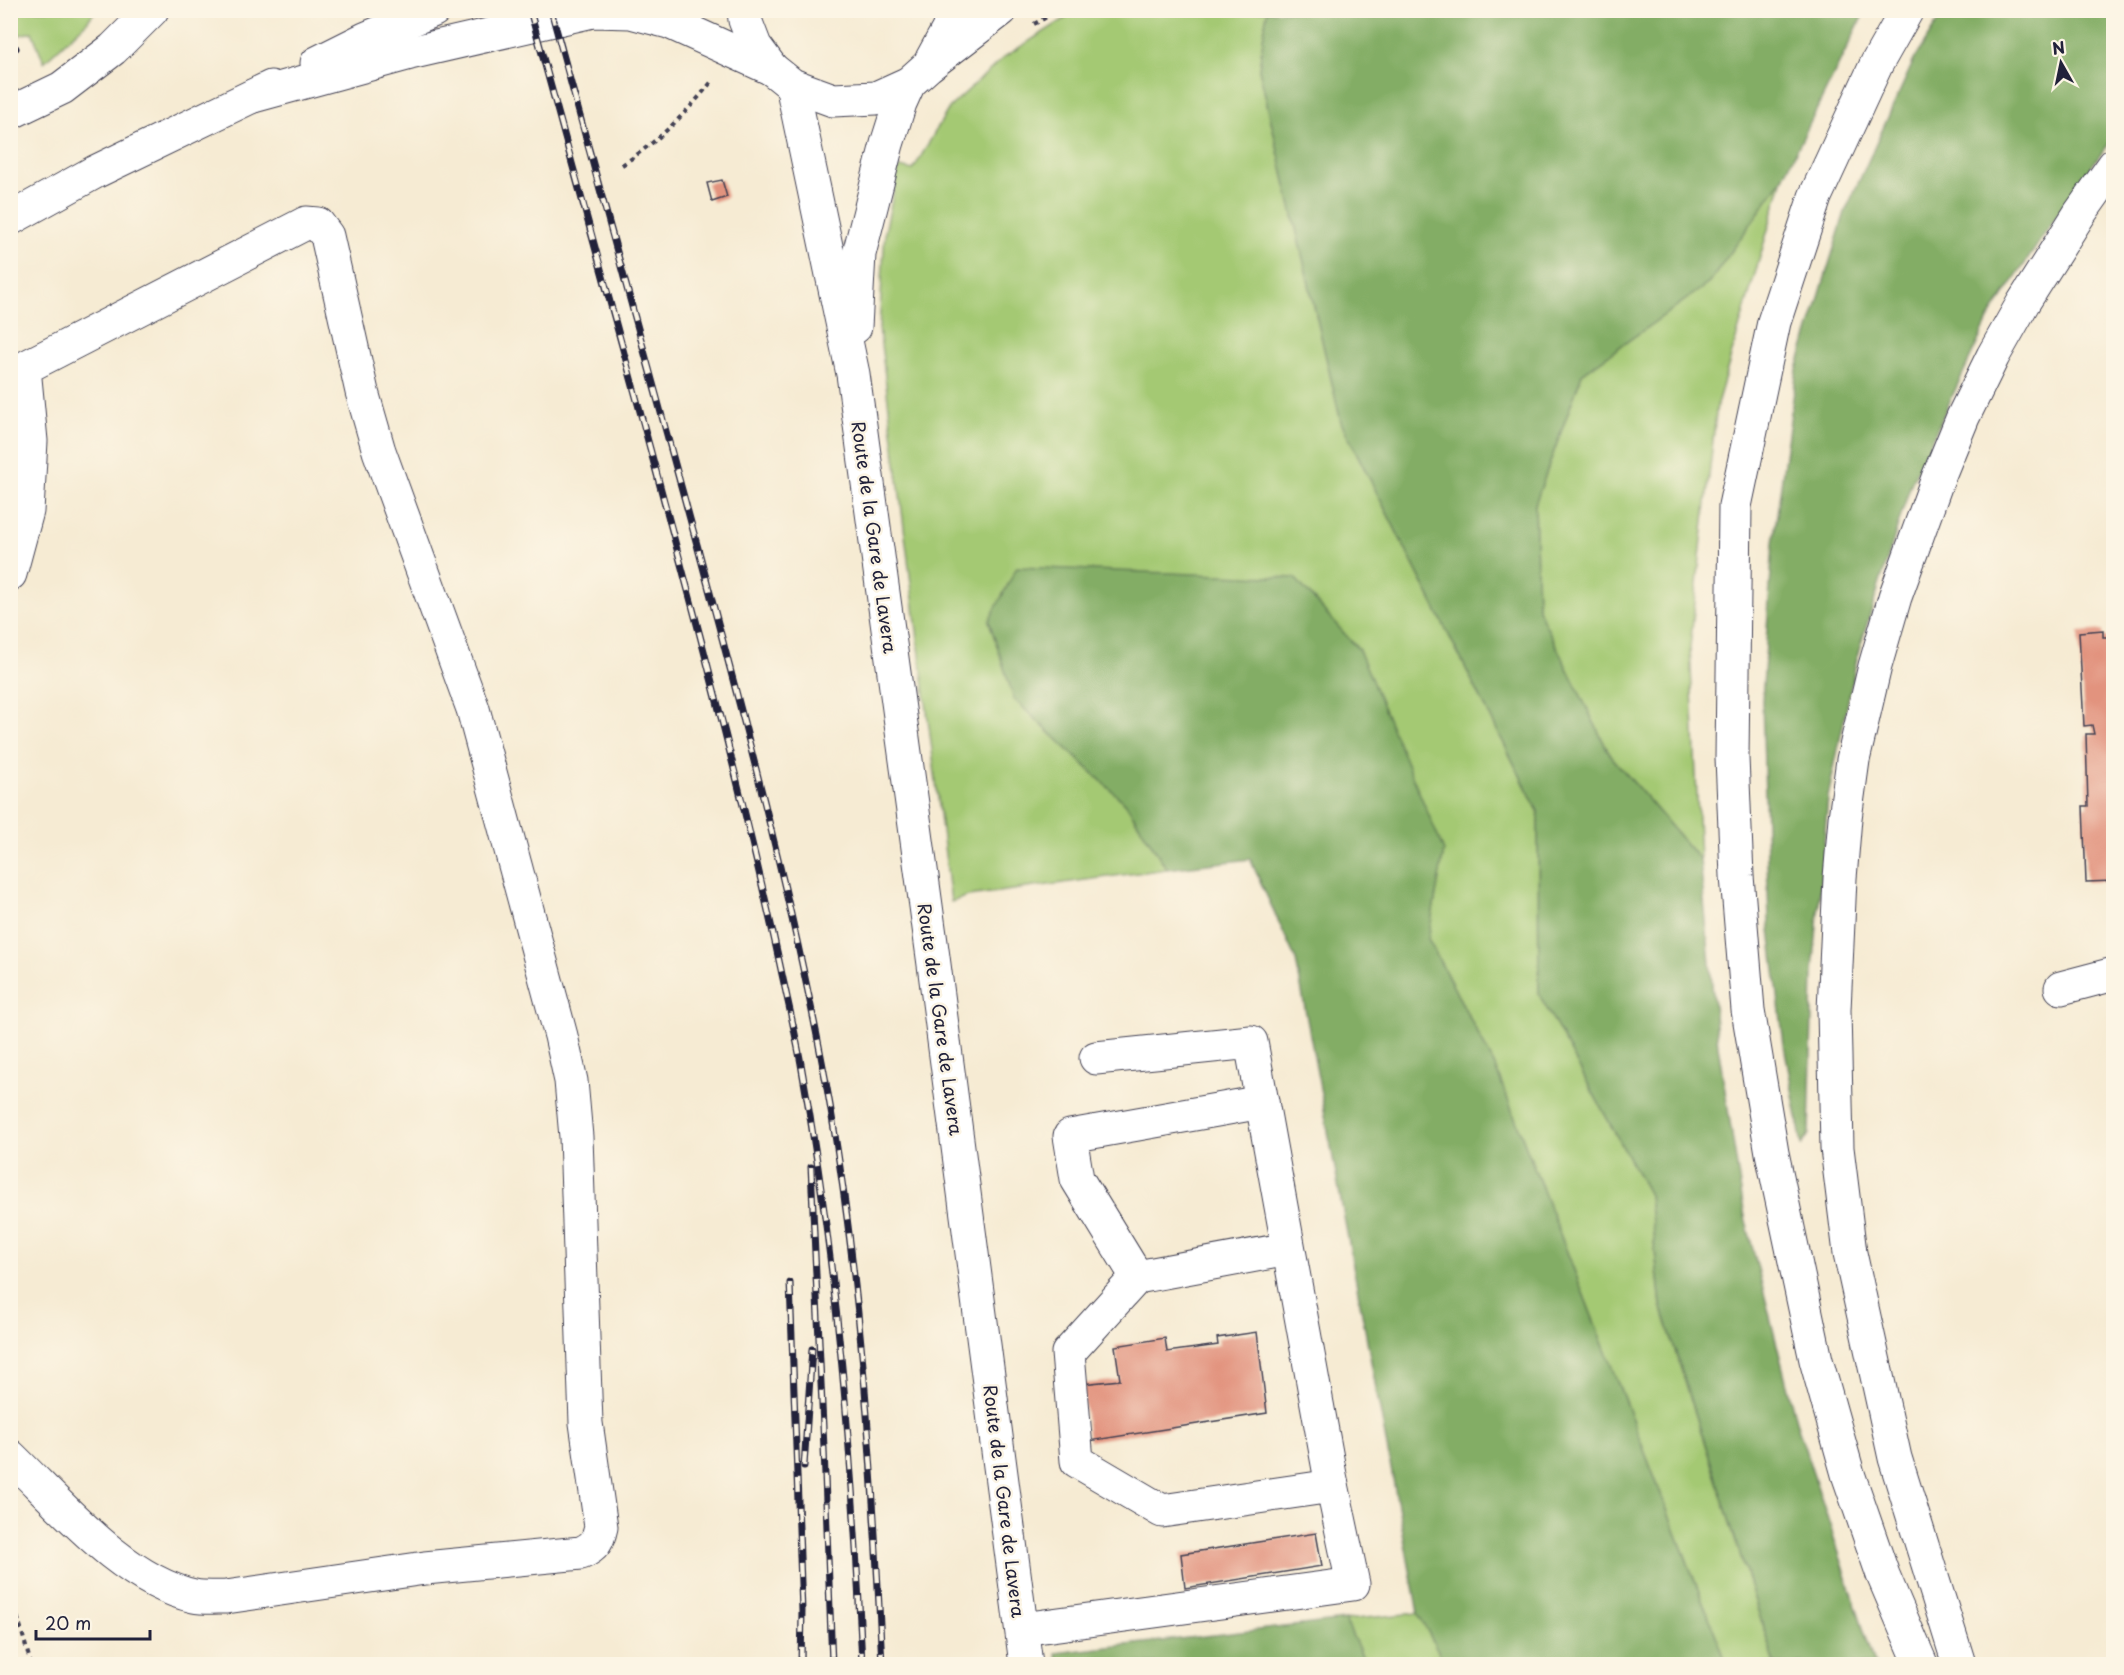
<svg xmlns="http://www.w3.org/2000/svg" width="2124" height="1675" font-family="'Playpen Sans',sans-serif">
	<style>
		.green { fill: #a4c973; stroke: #637657; stroke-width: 1.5 }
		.forest { fill: #83ad65; stroke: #526850; stroke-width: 1.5 }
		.building { fill: #e2937e }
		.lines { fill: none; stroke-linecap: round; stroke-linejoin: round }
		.minor-casing { stroke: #424052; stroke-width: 35 }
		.major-casing { stroke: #424052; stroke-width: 35 }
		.path { stroke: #424052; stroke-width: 4; stroke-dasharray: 4.5 4.5; stroke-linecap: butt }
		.minor { stroke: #fff; stroke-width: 33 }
		.major { stroke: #fff; stroke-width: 33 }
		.rail-casing { stroke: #22223b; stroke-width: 7 }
		.rail { stroke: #fcf5e5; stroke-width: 4.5; stroke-dasharray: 14; stroke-linecap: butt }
		.labels { text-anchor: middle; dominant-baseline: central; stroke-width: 5; stroke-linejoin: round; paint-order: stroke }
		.street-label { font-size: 18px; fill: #22223b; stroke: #fcf5e5 }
	</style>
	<rect width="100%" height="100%" fill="#fcf5e5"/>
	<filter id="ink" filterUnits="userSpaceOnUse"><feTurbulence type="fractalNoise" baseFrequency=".0167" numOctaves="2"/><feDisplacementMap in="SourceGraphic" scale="12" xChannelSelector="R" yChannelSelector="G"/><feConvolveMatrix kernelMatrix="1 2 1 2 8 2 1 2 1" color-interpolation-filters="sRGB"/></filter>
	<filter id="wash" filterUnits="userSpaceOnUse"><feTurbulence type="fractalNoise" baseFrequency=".008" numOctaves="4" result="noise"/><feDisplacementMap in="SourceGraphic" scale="24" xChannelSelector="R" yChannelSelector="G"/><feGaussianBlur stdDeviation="1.35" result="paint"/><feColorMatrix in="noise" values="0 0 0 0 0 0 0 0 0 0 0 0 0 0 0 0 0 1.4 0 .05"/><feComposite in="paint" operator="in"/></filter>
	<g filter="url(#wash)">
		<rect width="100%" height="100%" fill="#f6ebd3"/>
		<g class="green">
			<polygon points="11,10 95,10 95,11 87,22 44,62 32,32 11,37"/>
			<polygon points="1062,11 1267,11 1259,69 1341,422 1538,811 1539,994 1649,1195 1661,1306 1775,1664 1727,1664 1494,1064 1428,939 1443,851 1014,699 1126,804 1167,869 968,896 951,902 879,328 885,232 899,167 913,170 949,108 1004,57 1066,18"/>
			<polygon points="1783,178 1717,404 1690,647 1700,860 1610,755 1538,609 1535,504 1582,374 1709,283"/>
			<polygon points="1418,1613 1445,1664 1366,1664 1345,1620"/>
		</g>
		<g class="forest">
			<polygon points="1267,11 1865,11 1783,178 1709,283 1582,374 1535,504 1538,609 1610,755 1700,860 1718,1046 1745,1217 1796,1421 1875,1664 1775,1664 1661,1305 1649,1195 1539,994 1538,811 1341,422 1259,69"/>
			<polygon points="1944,11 2113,11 2113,139 2082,178 1990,316 1911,484 1858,653 1828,797 1813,972 1809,1134 1802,1145 1784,1045 1769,921 1762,701 1773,543 1797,369 1845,212 1914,60"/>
			<polygon points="1017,567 1295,578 1359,650 1444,851 1428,939 1494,1064 1727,1664 1445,1664 1418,1613 1296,960 1250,859 1167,869 1126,804 1014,699 989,621"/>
			<polygon points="1345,1620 1366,1664 1057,1664 1056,1653"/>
		</g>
		<g id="blocks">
			<g class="building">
				<polygon points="722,180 727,197 712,202 707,183"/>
				<polygon points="2103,630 2103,637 2114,637 2114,881 2086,882 2083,806 2088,806 2086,734 2094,734 2092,725 2084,726 2079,632"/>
				<polygon points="1257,1332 1267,1413 1089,1441 1082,1384 1120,1380 1115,1346 1165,1338 1167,1352 1218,1345 1217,1338"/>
				<polygon points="1316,1533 1322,1566 1185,1588 1181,1554"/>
			</g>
		</g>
	</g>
	<g filter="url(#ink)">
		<use href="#blocks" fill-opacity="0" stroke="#424052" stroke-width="1.5"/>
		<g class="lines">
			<defs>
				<g id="minor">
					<polyline points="744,10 745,20 755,46 772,69 792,85 833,100 876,98 909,83 928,66 1001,10"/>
					<polyline points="932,59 949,28 951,10"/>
					<polyline points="317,63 365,39 434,10"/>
					<polyline points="792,85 853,374 933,957 1026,1664"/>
					<polyline points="253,96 410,53 593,11 631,12 669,22 772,69"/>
					<polyline points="10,113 62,88 113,49 152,10"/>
					<polyline points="10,219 95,172 271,87"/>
					<polyline points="855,327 859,254 887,144 900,103 909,83"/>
					<path d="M10,574l17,-63 4,-70 -7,-73 282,-145 12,1 9,12 35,156 17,59 94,258 88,327 10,45 5,56 10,286 15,104c-3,14 -6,20 -20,26l-156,15 -199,29c-10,0 -22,1 -32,-1 -70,-15 -133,-91 -184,-140"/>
					<polyline points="2061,988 2114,974"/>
					<polyline points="1262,1102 1070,1136 1077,1179 1137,1277 1068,1353 1077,1461 1162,1511 1332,1486"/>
					<polyline points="1137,1277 1288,1249"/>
					<polyline points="1022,1629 1353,1584 1330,1475 1251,1042 1096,1058"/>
				</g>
				<g id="major">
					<polyline points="1907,10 1877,63 1815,197 1774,322 1735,506 1732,758 1737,876 1748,1010 1772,1153 1816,1360 1848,1474 1883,1575 1921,1664"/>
					<polyline points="1959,1664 1895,1458 1850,1253 1837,1148 1834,1010 1840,878 1845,818 1853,760 1875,666 1895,597 1938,478 1963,417 1993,356 2023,303 2080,213 2114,165"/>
				</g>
			</defs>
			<use href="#minor" class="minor-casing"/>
			<use href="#major" class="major-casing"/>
			<g class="path">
				<polyline points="1034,24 1047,17 1043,10"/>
				<path d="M622,165c35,-23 64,-51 90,-84"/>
				<polyline points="10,1591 31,1664"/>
			</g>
			<use href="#minor" class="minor"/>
			<use href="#major" class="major"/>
			<defs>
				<g id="rail">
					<path d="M530,10c55,200 110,399 163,599 31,118 61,236 87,356 7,33 15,66 21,99 36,199 52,399 61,600"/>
					<path d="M551,10c49,181 99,361 148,542 45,167 89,334 122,504 39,200 51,405 61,608"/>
					<polyline points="10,50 16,48"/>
					<polyline points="811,1167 824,1448 832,1664"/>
					<polyline points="790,1283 802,1611 801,1664"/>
					<polyline points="804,1466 812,1349"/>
				</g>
			</defs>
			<use href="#rail" class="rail-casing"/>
			<use href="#rail" class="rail"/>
		</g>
	</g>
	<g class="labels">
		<g class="street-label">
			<text transform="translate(875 537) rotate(82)">Route de la Gare de Lavera</text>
			<text transform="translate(941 1019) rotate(82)">Route de la Gare de Lavera</text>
			<text transform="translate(1005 1501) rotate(83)">Route de la Gare de Lavera</text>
		</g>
	</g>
	<rect width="2124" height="1675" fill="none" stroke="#fcf5e5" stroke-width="36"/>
	<g transform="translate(2061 63) rotate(351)" stroke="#fcf5e5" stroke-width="4.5" paint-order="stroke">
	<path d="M0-4.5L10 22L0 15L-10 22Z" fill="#22223b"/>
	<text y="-9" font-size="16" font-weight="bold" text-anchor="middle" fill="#22223b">N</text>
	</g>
	<path d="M36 1630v9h114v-9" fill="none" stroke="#22223b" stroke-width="3"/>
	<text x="45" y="1630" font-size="18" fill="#22223b" stroke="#fcf5e5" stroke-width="4.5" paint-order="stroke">20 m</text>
</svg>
